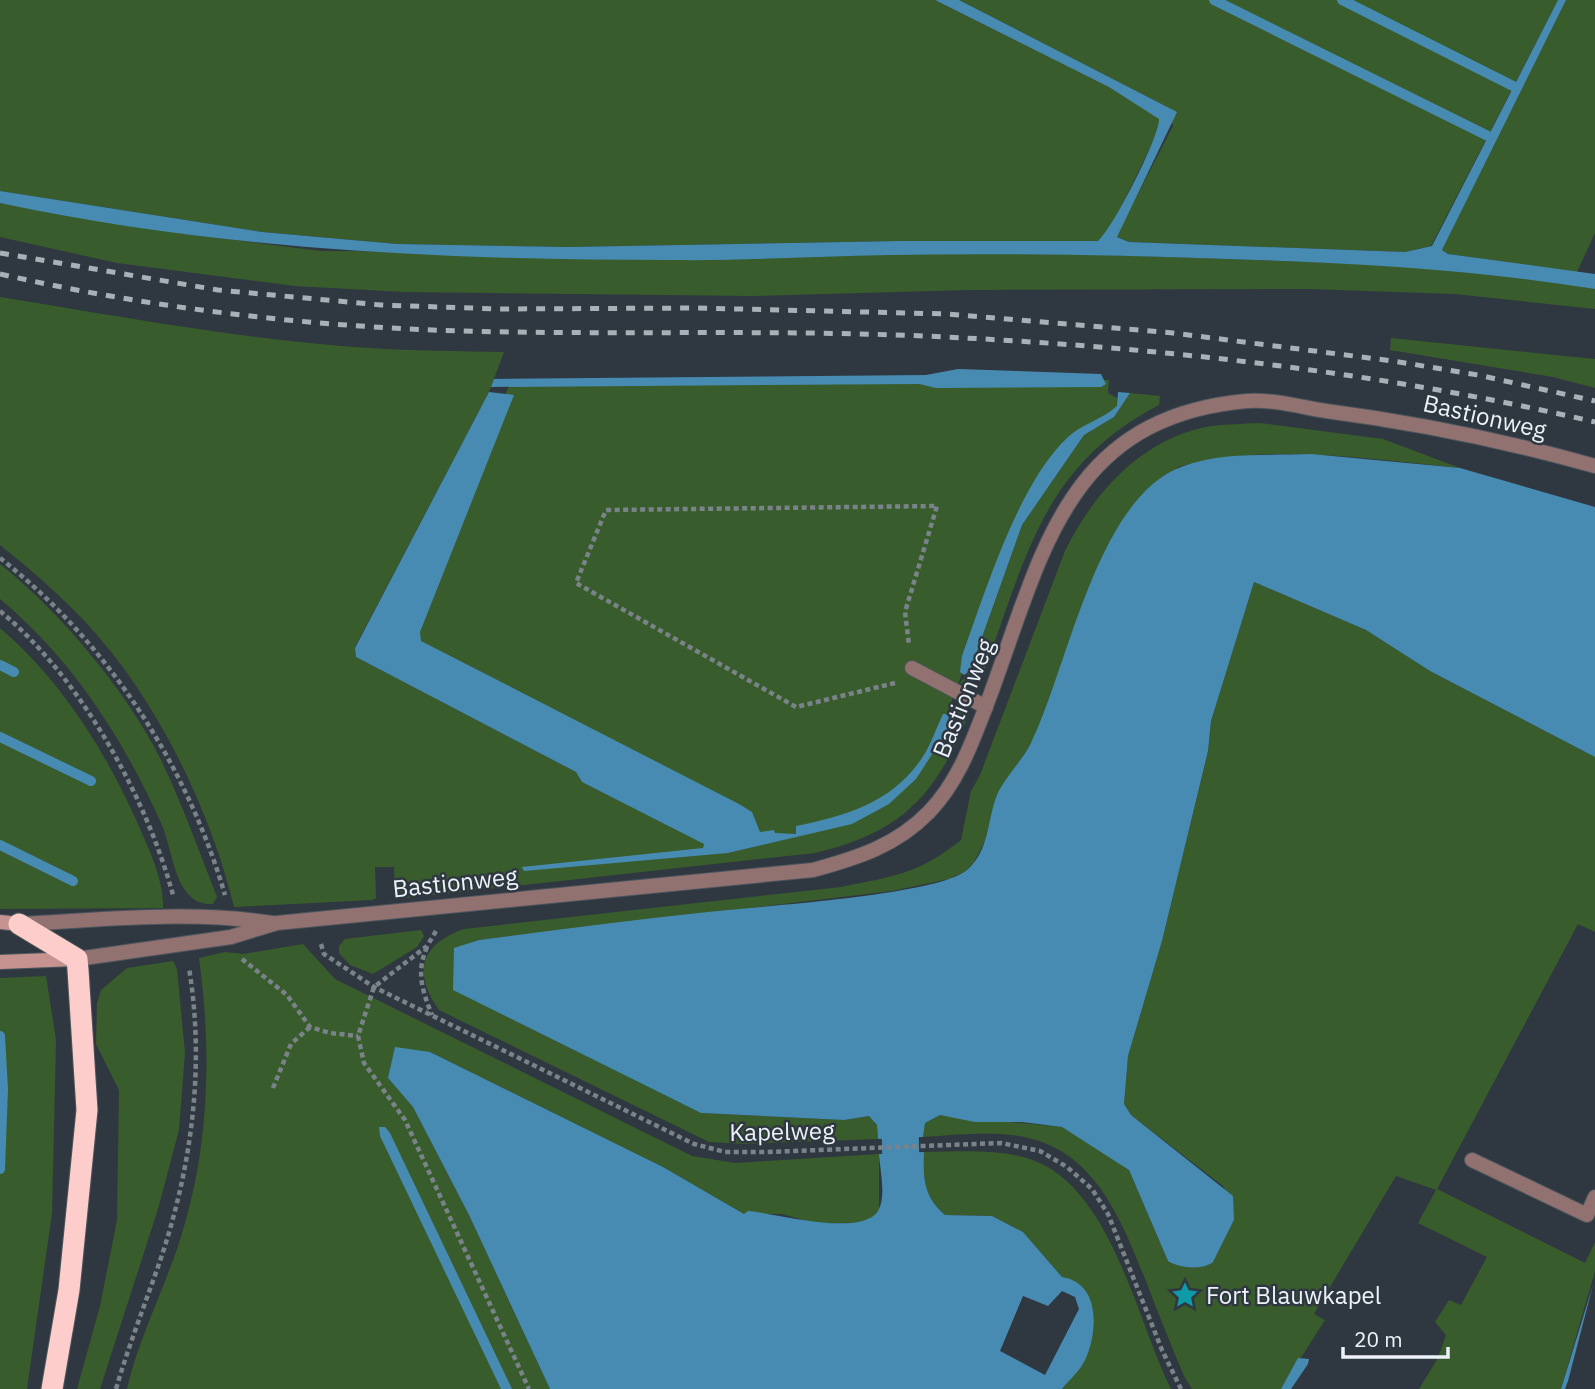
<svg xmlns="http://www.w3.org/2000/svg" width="1595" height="1389" font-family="'IBM Plex Sans',sans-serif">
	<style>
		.green { fill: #395c2c }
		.water { fill: #488bb2; fill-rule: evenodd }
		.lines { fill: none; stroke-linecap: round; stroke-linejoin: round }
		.stream { stroke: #488bb2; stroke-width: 10 }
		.canal { stroke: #488bb2; stroke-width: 37 }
		.lane-casing { stroke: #4d565d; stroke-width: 16 }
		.street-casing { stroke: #4d565d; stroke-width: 16 }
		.secondary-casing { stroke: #4d565d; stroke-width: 16 }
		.highway-casing { stroke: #4d565d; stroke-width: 23 }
		.path { stroke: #7b838a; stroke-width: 4.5; stroke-dasharray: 5 3.5; stroke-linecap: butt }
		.lane { stroke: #927271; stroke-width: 14 }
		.street { stroke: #927271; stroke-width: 14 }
		.secondary { stroke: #c69391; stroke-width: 14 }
		.highway { stroke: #fccdcb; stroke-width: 21 }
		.rail { stroke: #aab0b7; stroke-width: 5; stroke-dasharray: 9 9; stroke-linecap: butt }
		.labels { text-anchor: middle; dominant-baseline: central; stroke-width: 5; stroke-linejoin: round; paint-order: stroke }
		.street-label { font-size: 24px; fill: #edf2f8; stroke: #2f3840 }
		.poi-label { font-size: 24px; fill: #edf2f8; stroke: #2f3840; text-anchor: start }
	</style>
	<rect width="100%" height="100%" fill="#2f3840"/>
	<g class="green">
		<polygon points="0,0 935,0 1110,87 1154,113 1160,119 1160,127 1112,226 1098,241 901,241 568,247 397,244 262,232 0,191"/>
		<polygon points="959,0 1558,0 1431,246 1405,252 1129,242 1116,236 1173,126 1165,106"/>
		<polygon points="1566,0 1595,0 1595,233 1577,272 1448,254 1442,250"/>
		<polygon points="0,203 187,234 320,251 1082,254 1401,265 1515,276 1595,289 1595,309 1455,294 1309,289 968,290 752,296 404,292 295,286 117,263 0,237"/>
		<path d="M0,297c123,20 246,43 370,51 44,3 89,3 134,4l-15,40 -134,255 1,10 220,115 6,10 122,61 -1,5 25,5 62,-15 99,-34 58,-73 4,-24 18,7c-34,82 -66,118 -154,139l-409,45 -11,-4 -1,-27h-19l1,31 -4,2 -138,7c-21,-87 -66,-183 -122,-254 -32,-41 -72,-76 -112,-108z"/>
		<polygon points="1391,338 1595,359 1595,388 1553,377 1390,350"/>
		<polygon points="1004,378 1109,380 1108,393 1122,401 1113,416 1078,435 1019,524 947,713 925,760 894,796 829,829 760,839 389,644 509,386"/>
		<path d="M1130,393l30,3 -1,9c-118,61 -134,157 -177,272l-23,7 11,-13 52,-146 62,-90 30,-18z"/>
		<path d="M1260,423l123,16 77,29c-92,-9 -191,-26 -282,-1l-148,278 -33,51 -6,34 -17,32 -8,9 -17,8 -57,12 -413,49 -25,9v41l247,123 143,7 25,-4 8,9 1,14 -135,5 -34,-2 -270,-132c-27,-38 -18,-66 25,-81l377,-42c53,-11 76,-12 120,-47l10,-49 9,-16 85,-224c29,-59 78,-114 147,-125 15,-2 32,-2 48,-3z"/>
		<path d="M0,564c60,48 125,125 160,194 22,45 39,93 57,139l-4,7c-39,2 -39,-53 -52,-81 -38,-85 -89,-164 -161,-224z"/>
		<path d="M1254,582l112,48 64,41 165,86v175l-17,-8 -141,265 148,74 10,-21v29l-34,118h-142l19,-31 8,-23 -11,-13 14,-22 12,5 26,-48 -69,-34 18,-33 -40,-14 -82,138 11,6 -44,69h-89l-8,-13c-13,-31 -26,-63 -38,-95 -24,-59 -50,-130 -122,-144 -33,-7 -68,-2 -101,0l2,-14 15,-8 122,12 35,20 32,23 39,91c11,7 34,10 45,1l21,-42 -11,-34 -92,-71 -7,-11 4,-48 34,-115 46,-190 3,-30z"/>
		<path d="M0,628c63,54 108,127 141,203 10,23 23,51 22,77l-163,1z"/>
		<polygon points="421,930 424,936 417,947 373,974 350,965 339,953 339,946 345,939"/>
		<path d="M303,944l32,35 357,177 43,7 144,-9v56l-9,9 -13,4 -40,1 -35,-10h-38l-81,-47 -233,-115 -42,26 25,29 56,108 81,174h-423c13,-57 43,-110 58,-166 25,-86 26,-178 14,-265l26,-6 18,2z"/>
		<polygon points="173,961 177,969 185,1053 179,1130 158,1209 100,1389 77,1389 100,1306 117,1220 119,1090 96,1044 97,1003 101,990 127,968"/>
		<polygon points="46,976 56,1040 52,1213 27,1389 0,1389 0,978"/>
		<path d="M924,1152c35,0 72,-4 106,7 81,27 106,160 141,230h-109l22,-27 8,-57 -30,-28 -39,-45 -31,-16 -47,-1c-21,-18 -22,-36 -21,-63z"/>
	</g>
	<g class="water">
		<path d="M935,0h24l218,112 -60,125 12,5 276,10 27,-6 126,-246h8l-124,250 6,4 147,20v15c-123,-20 -244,-26 -368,-30 -113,-4 -225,-6 -338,-4 -72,1 -145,6 -217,5 -225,0 -451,-10 -672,-57v-12l262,41 135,12 171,3 333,-6h197c14,-11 62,-105 61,-122l-50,-32z"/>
		<polygon points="958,369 1101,374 1106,384 1101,387 936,388 919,384 491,387 494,379 926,375"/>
		<path d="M489,392l25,3 -94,237 1,9 318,163 13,8 8,20 14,-2 1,3 21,1v-8c49,-10 96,-23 126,-68 9,-13 14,-30 21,-44h6l-2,17 -31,48 -27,25 -37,20 -124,29 -204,18 -2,-4 181,-19 1,-4 -122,-62 -6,-10 -220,-115 -1,-9z"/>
		<path d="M1118,392l12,1 -16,24 -30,18 -62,90 -52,146 -6,4 -4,-3 2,-16c23,-63 56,-172 105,-218 14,-14 35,-18 50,-32z"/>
		<path d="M1311,454l149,14 135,39v250l-165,-86 -64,-41 -112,-48 -43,139 -3,30 -46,190 -34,115 -4,48 7,11 102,81 1,24 -21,42c-11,9 -34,6 -45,-1l-39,-91 -67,-43 -40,-5h-47l-35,-7 -15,8 -2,14 -45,2 -1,-14 -8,-9 -25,4 -143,-7 -248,-123 1,-42 25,-8c76,-10 152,-20 229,-28 49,-6 228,-16 259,-42 23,-20 20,-50 30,-75 8,-18 24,-33 33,-50 38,-76 66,-246 151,-278 41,-16 87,-11 130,-13z"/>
		<path d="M395,1047l35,5 233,115 81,47 4,-3c27,2 117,28 131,-2 7,-14 1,-39 0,-55l45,-2c-1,27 0,45 21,63l47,1 31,16 39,45c38,6 36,53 24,81 -5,12 -17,22 -24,31h-512l-81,-174 -56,-108 -25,-29zM1062,1291l13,6 4,12 -34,66 -45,-24 23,-55 25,10z"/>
		<polygon points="379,1127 385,1127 390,1133 512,1389 501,1389 380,1136"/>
		<polygon points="1593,1285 1568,1381 1565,1389 1561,1389"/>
		<polygon points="1298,1358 1309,1359 1308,1364 1291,1389 1281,1389"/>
	</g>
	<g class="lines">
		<g class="stream">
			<polyline points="1214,0 1490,137"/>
			<polyline points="1342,0 1515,87"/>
			<polyline points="0,665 14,672"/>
			<polyline points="0,737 91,781"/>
			<polyline points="0,845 73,881"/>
			<polyline points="0,1036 3,1089 0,1169"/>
		</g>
		<polyline class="canal" points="899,1090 902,1203"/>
		<defs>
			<polyline id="lane" points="912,668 986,707"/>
			<g id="street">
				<path d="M20,924c84,-4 169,-14 252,-1"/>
				<path d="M77,959l154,-22 46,-14 536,-53c44,-12 83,-24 116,-58 30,-31 44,-72 59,-111 54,-144 76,-284 259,-300 25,-2 54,6 79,10 92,12 180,30 269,55"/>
				<polyline points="1472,1160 1587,1215 1595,1197"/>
			</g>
			<g id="secondary">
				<polyline points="0,922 19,924"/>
				<polyline points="0,962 75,959"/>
			</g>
			<polyline id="highway" points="19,924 77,959 78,970 87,1110 69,1290 52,1389"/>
		</defs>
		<use href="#lane" class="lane-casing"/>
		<use href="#street" class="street-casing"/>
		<use href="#secondary" class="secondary-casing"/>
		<use href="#highway" class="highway-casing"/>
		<g class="path">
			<path d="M0,558c107,84 187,207 225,337"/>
			<path d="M0,611c80,66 146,185 173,284"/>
			<polyline points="895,683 796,707 576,583 606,510 937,506 905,612 909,645"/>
			<polyline points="436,931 427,946 374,987 358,1036 364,1063 405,1120 529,1389"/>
			<polyline points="321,944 324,954 374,987 694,1144 725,1152 767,1152 1001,1143 1040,1151 1067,1167 1092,1189 1108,1214 1162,1350 1181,1389"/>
			<path d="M427,947c-11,25 -5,43 5,68"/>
			<polyline points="242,959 287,995 310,1027 330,1033 358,1036"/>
			<polyline points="273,1088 291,1044 310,1027"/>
			<path d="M116,1389c13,-45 30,-87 45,-131 31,-93 44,-193 28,-290"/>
		</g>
		<use href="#lane" class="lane"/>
		<use href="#street" class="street"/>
		<use href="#secondary" class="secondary"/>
		<use href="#highway" class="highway"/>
		<g class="rail">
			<polyline points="0,253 218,290 381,305 499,309 697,308 948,314 1173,333 1393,361 1478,375 1595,401"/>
			<path d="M0,274c141,32 287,50 432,56 163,6 328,-1 492,6 225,10 452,35 671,86"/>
		</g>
	</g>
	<defs>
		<symbol id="sight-bare" viewBox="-9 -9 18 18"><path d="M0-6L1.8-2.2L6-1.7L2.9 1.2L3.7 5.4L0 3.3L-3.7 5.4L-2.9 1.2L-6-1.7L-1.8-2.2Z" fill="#0f9aa8" stroke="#2f3840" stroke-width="2.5" paint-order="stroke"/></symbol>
	</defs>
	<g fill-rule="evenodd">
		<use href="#sight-bare" x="1166" y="1276" width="38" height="38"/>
	</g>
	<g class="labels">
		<g class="street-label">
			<text transform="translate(1485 416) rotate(13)">Bastionweg</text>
			<text transform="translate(963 698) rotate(-68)">Bastionweg</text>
			<text transform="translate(455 882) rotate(-6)">Bastionweg</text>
			<text transform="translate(782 1131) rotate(-1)">Kapelweg</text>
		</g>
		<g class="poi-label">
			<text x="1206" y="1295">Fort Blauwkapel</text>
		</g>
	</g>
	<path d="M1343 1347v10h105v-10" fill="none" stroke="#edf2f8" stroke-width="3.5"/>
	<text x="1354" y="1347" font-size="21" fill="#edf2f8" stroke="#2f3840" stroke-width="5" paint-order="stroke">20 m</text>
</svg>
